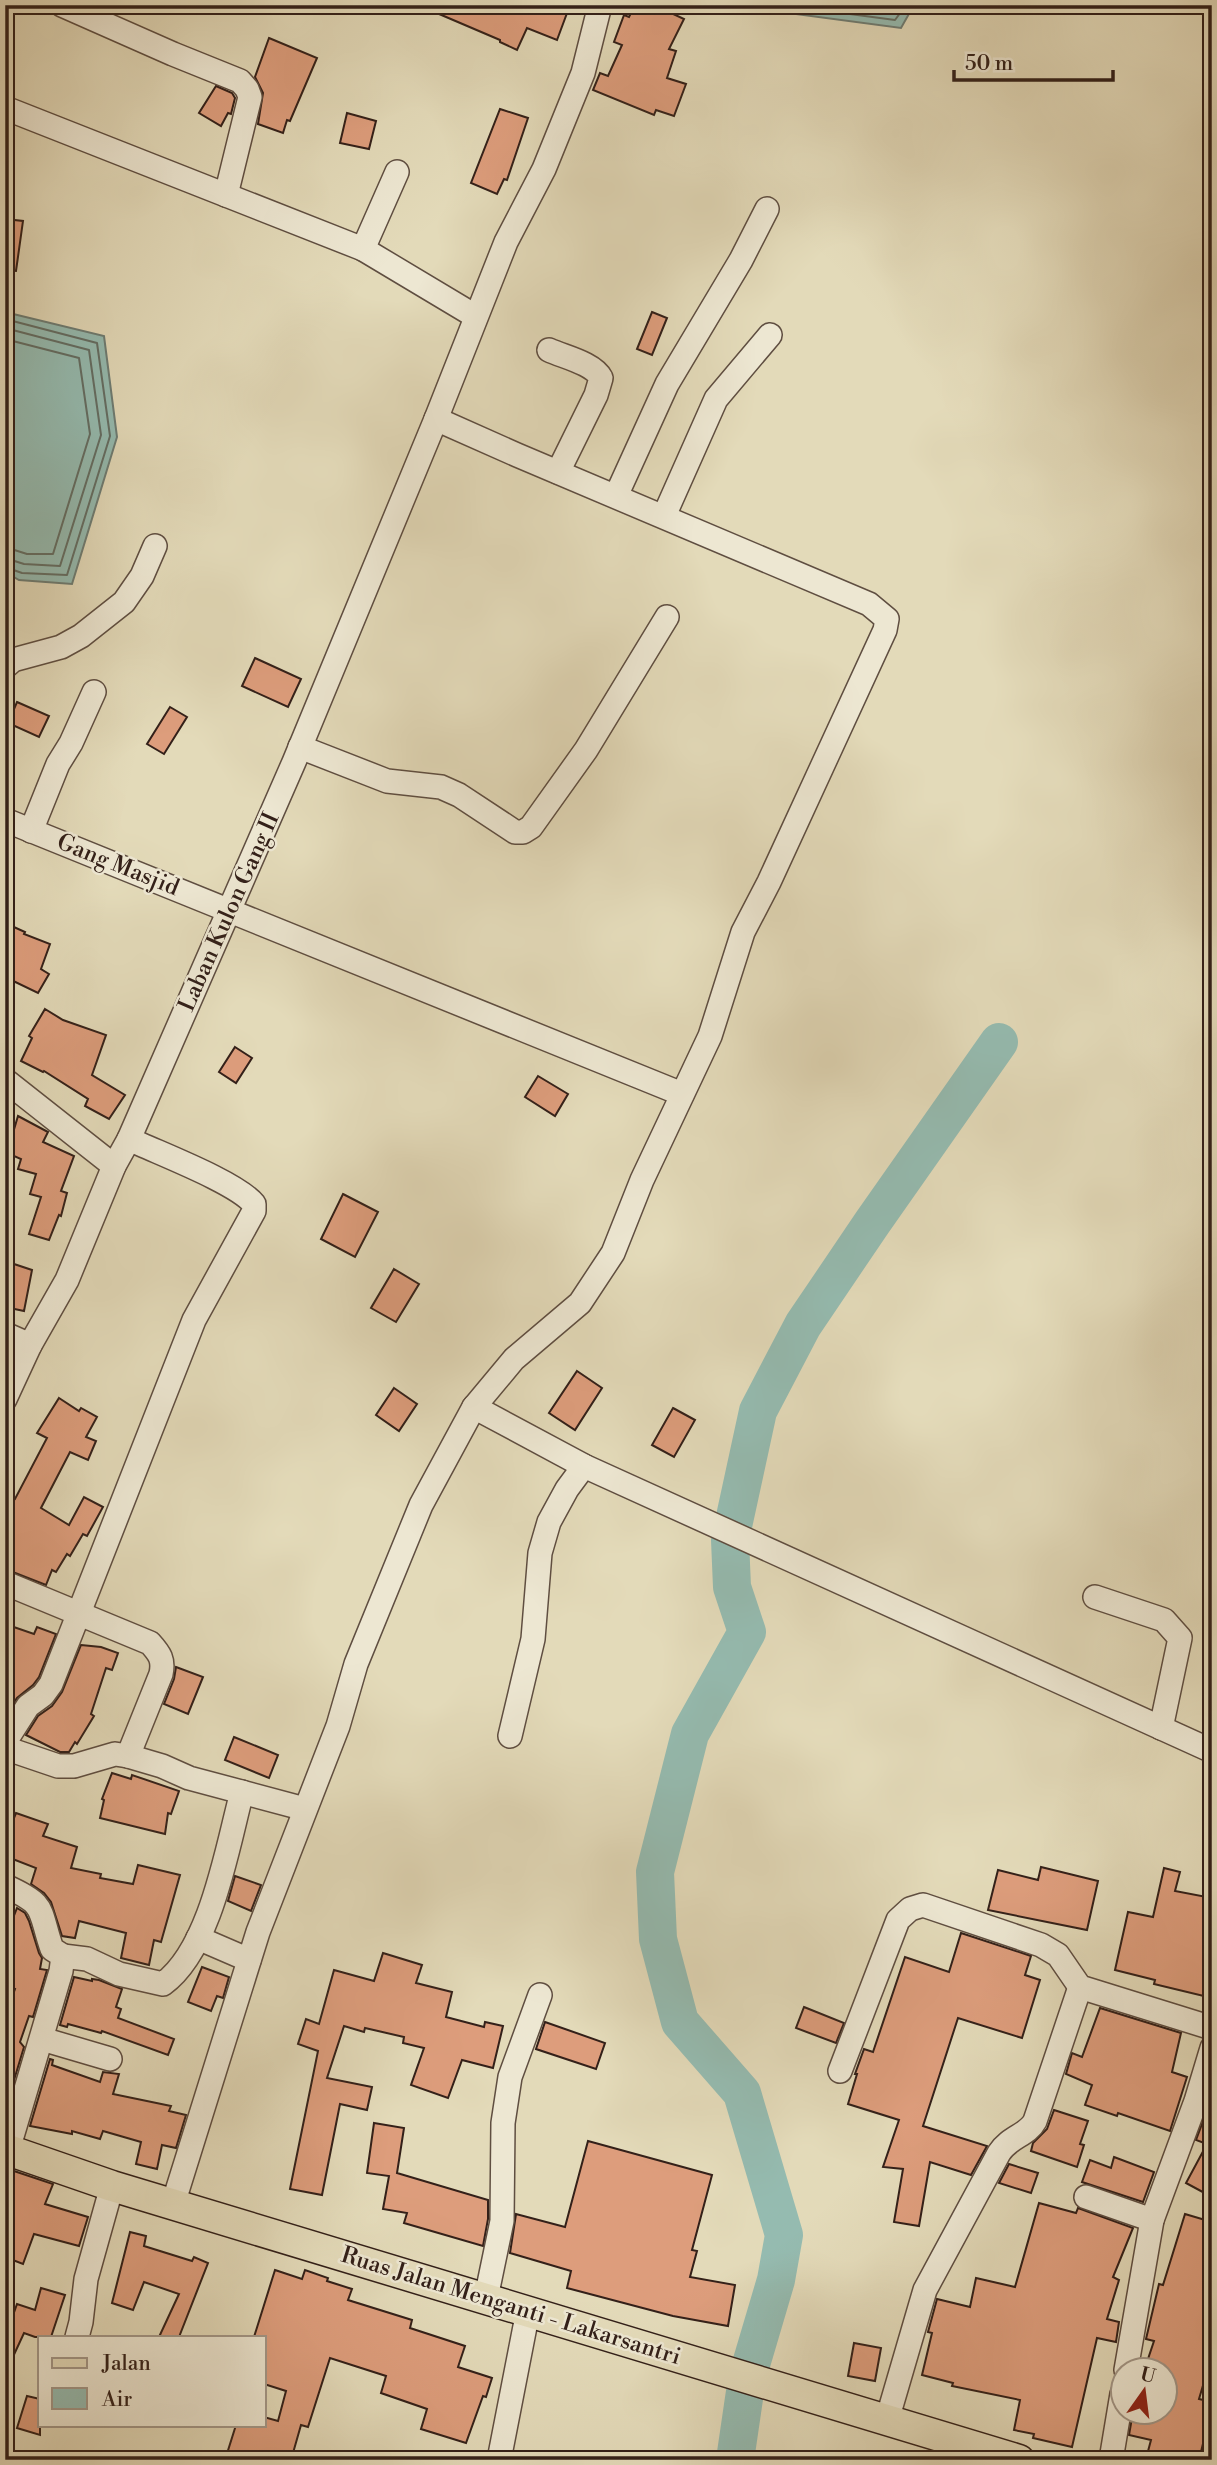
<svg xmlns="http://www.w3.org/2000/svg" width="1217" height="2465" font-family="'Libre Bodoni',serif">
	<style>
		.water { fill: #95bbb0; stroke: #6e7d74; stroke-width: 2 }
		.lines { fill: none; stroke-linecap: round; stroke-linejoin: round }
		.shore { stroke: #646e64; stroke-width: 2 }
		.river { stroke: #95bbb0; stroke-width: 38 }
		.building { fill: #dd9d7c; stroke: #332019; stroke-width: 2 }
		.minor-casing { stroke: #5f4e41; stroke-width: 26 }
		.major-casing { stroke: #332019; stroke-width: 33 }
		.minor { stroke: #ede7d2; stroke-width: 23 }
		.major { stroke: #e3dab9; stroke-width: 30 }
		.labels { text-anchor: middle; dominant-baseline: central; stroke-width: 5; stroke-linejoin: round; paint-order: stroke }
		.street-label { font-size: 23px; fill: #332019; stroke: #ede7d2 }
	</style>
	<rect width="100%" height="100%" fill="#e3dab9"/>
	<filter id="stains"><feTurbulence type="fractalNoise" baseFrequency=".00286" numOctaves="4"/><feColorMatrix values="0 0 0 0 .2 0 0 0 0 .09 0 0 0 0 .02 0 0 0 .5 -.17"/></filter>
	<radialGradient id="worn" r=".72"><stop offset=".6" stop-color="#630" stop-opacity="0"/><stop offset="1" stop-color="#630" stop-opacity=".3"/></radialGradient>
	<g class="water">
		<polygon points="729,5 914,5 901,28"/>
		<polygon points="5,312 104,336 117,437 72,584 19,580 5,572"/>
	</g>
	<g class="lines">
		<g class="shore">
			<polyline points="782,5 895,20 906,5"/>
			<polyline points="5,319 97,343 110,436 67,575 22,573 5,567"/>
			<polyline points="5,328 89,350 101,435 60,566 24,564 5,558"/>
			<polyline points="5,339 79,358 90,434 53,554 27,554 5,547"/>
		</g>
		<polyline class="river" points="735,2460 747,2378 776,2280 784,2235 742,2093 680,2022 658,1939 655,1872 690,1734 747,1632 732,1587 730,1540 758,1411 803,1325 872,1223 999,1042"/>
	</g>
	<g class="building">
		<polygon points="418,5 570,5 557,40 527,28 517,50 500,42 500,40"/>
		<polygon points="635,5 654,5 684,19 669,49 676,51 667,78 686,84 674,116 656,110 654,115 593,90 600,73 608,76 622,45 614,42 624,15 629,17"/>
		<polygon points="269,38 317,58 290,121 287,120 283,133 258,124 263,93 255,77"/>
		<polygon points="216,86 232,93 235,98 231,114 228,113 221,126 199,113"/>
		<polygon points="500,109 528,118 507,180 504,179 497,194 471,183"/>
		<polygon points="347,113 376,121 369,149 340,143"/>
		<polygon points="5,219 23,221 16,271 5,270"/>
		<polygon points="652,312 667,318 652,355 637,349"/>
		<polygon points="255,658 301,679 288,707 242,686"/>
		<polygon points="17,702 49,716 39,737 8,723"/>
		<polygon points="170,707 187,717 164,754 147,744"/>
		<polygon points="5,923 25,932 24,934 50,944 41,969 49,974 38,993 5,977"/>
		<polygon points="45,1009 63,1020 106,1035 92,1075 125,1095 109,1119 85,1106 88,1099 44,1071 43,1072 21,1061 32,1038 29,1036"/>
		<polygon points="235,1047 252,1058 236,1083 219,1072"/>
		<polygon points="538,1076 568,1094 555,1116 525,1097"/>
		<polygon points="18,1116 48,1132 43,1142 74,1156 61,1191 67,1193 61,1216 59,1215 49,1240 29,1234 41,1197 30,1194 36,1174 18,1169 21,1159 7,1153"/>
		<polygon points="343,1194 378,1212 355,1257 321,1239"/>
		<polygon points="5,1261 32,1270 24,1311 5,1307"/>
		<polygon points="394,1269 419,1284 396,1322 371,1308"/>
		<polygon points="577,1371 602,1388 575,1430 549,1413"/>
		<polygon points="394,1388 417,1404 399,1431 376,1415"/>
		<polygon points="59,1398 79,1411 81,1408 97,1417 86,1437 96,1441 88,1460 70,1452 41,1508 69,1525 84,1497 103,1507 87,1536 83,1534 70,1556 67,1554 56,1572 52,1570 46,1585 5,1569 5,1494 15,1499 47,1438 37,1433"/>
		<polygon points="673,1408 695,1420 674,1457 652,1445"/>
		<polygon points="5,1624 34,1634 37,1627 56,1634 39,1677 33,1685 17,1698 5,1716"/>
		<polygon points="81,1645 101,1647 118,1653 112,1670 106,1668 91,1714 94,1716 77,1744 75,1742 69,1752 60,1752 26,1735 38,1716 52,1706 62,1692"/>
		<polygon points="176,1667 203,1677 188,1714 164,1704 174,1679"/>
		<polygon points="234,1737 278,1755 269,1778 225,1760"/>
		<polygon points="112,1773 131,1779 132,1775 179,1791 171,1814 168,1813 165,1834 100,1818 104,1800 102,1799"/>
		<polygon points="16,1813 48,1824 43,1836 77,1847 71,1868 101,1874 100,1878 133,1884 138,1865 180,1875 161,1942 154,1940 149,1965 121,1958 126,1933 79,1921 75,1938 62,1936 51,1902 44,1893 31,1884 36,1868 5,1856 5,1840"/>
		<polygon points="1041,1867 1098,1881 1087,1930 988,1910 998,1870 1038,1880"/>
		<polygon points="1164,1868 1180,1872 1175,1891 1212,1898 1212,1998 1154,1984 1155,1980 1115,1970 1128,1912 1153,1917"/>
		<polygon points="235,1876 261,1885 251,1911 228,1901"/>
		<polygon points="17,1908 25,1913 29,1921 39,1953 42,1958 40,1969 47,1970 33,2017 29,2016 20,2042 24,2047 5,2110 5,2018 15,1989 5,1986 5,1914 13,1918"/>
		<polygon points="961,1933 1031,1956 1025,1975 1040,1980 1022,2038 958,2018 923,2126 987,2146 971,2175 930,2162 919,2226 894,2222 903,2169 883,2167 899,2120 848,2104 857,2074 855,2074 864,2049 873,2052 905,1957 949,1972"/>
		<polygon points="383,1953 422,1965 416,1983 452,1992 446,2017 484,2027 485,2022 503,2026 493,2068 462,2060 448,2098 411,2085 424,2048 403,2043 404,2037 365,2028 364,2032 344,2026 327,2078 372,2087 367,2110 340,2104 322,2195 290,2189 318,2051 298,2044 306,2019 319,2024 334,1970 374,1981"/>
		<polygon points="202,1967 229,1977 223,1998 217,1996 211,2011 188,2002"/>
		<polygon points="74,1977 92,1981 92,1979 99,1980 122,1989 116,2007 121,2009 118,2018 174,2039 168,2055 102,2031 101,2033 68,2024 67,2027 60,2025"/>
		<polygon points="804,2007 844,2023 836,2043 796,2028"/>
		<polygon points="1100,2008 1181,2033 1172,2072 1187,2077 1170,2131 1118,2113 1117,2116 1085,2105 1092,2085 1066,2074 1072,2053 1082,2057"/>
		<polygon points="545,2022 605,2043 596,2069 536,2049"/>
		<polygon points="50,2059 53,2060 52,2065 100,2082 103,2072 119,2074 113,2094 171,2106 169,2111 186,2115 176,2148 162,2145 157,2169 136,2164 141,2142 103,2131 100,2139 72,2131 72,2134 30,2126"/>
		<polygon points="1054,2110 1088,2121 1080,2144 1084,2145 1077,2167 1031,2151 1033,2143 1047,2129"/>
		<polygon points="1205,2116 1212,2118 1212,2197 1186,2183 1207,2144 1196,2140"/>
		<polygon points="374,2123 404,2128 397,2173 488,2200 488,2219 483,2246 404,2223 407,2213 383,2209 389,2176 367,2173"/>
		<polygon points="588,2141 712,2175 692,2250 697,2251 690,2277 735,2285 728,2326 673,2316 567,2288 571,2271 510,2253 516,2214 565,2227"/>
		<polygon points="1114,2157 1154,2172 1143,2202 1082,2182 1090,2160 1111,2168"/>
		<polygon points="1009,2164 1038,2173 1031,2193 999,2183"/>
		<polygon points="14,2171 53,2184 45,2204 88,2217 79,2246 34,2234 23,2264 5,2257 5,2192"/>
		<polygon points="1039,2203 1076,2213 1078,2208 1133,2228 1113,2277 1119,2280 1107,2319 1119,2322 1116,2342 1097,2338 1072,2447 1033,2438 1034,2434 1014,2430 1020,2400 952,2386 953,2383 922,2375 932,2333 928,2332 937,2299 970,2307 976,2278 1015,2287"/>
		<polygon points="1185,2214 1212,2222 1212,2355 1199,2399 1212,2402 1212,2407 1199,2460 1167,2460 1147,2455 1151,2440 1129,2435 1133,2412 1165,2412 1165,2370 1150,2370 1152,2361 1148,2359 1154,2341 1146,2339 1159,2284 1163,2285"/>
		<polygon points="130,2232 146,2236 144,2246 192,2261 194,2257 208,2263 179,2337 159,2337 179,2294 144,2282 133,2310 112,2303"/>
		<polygon points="275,2270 302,2279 305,2270 328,2278 327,2281 352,2289 348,2300 412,2320 410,2328 465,2346 458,2367 492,2378 486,2397 483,2396 466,2443 421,2429 427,2409 381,2393 386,2376 330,2358 308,2427 301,2425 291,2460 225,2460 236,2425 264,2425 264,2417 278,2421 286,2391 264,2384 264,2337 254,2337"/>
		<polygon points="41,2288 65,2295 51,2337 35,2337 24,2333 5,2374 5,2319 11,2321 17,2304 35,2310"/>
		<polygon points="854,2343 881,2348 875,2381 848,2376"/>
		<polygon points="27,2396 40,2399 40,2435 17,2428"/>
	</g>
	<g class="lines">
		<defs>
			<g id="minor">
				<polyline points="62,5 173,54 240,81 247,89 250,97 226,195"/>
				<polyline points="5,108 363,249 475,316"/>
				<polyline points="363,249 397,172"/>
				<path d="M549,350c15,7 44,13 52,28l-5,17 -38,77"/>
				<polyline points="616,496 667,384 741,260 767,209"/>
				<polyline points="664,516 716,399 770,335"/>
				<polyline points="5,667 13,660 61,647 81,636 124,602 142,576 155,546"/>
				<polyline points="300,747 387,781 441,787 459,795 515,832 523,832 531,827 586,750 667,617"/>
				<polyline points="5,820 682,1094"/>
				<polyline points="31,831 58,764 71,743 94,692"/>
				<polyline points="5,1080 114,1166"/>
				<polyline points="5,1334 30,1345"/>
				<polyline points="5,1399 30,1345 67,1280 114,1166 129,1139 294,762 436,419 506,242 544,169 583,73 600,5"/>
				<polyline points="474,1407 584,1466 1212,1751"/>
				<path d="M5,1583l145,60c10,11 14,17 11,31l-33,82"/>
				<polyline points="1095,1597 1164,1620 1180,1638 1161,1728"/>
				<polyline points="510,1736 533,1639 540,1553 549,1522 567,1489 584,1466"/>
				<path d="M5,1742l23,-36 15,-11 8,-11 143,-364 60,-109v-7c-18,-22 -96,-51 -125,-65"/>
				<polyline points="5,1748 58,1766 74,1766 115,1754 128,1756 162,1766 189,1778 305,1809"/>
				<path d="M5,1886c43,19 33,23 47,63l11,7 -2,15 -56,189"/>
				<polyline points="198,1938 249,1960"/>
				<path d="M63,1956l24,3 32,15 44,10c48,-35 64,-136 79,-192"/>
				<polyline points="42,2039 110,2059"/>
				<polyline points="840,2071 898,1920 910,1909 923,1905 1041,1945 1058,1955 1080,1987 1212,2028"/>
				<polyline points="1086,2197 1152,2220"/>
				<polyline points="173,2204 258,1932 338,1726 356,1664 421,1505 474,1407 514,1359 580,1303 613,1253 642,1180 710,1036 743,932 769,882 885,630 887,619 869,604 517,455 436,419"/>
				<polyline points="486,2298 502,2221 503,2123 510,2077 540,1995"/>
				<polyline points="77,2337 81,2322 86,2279 112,2186"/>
				<polyline points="1126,2370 1152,2220 1196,2101 1212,2048"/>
				<path d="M887,2420l38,-130 74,-137c11,-17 28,-17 36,-32l45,-134"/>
				<polyline points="499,2460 528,2311"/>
				<polyline points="1111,2460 1122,2394"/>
			</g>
			<polyline id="major" points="5,2149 112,2186 1019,2460"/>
		</defs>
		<use href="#minor" class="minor-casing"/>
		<use href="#major" class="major-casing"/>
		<use href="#minor" class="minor"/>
		<use href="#major" class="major"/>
	</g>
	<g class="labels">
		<g class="street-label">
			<text transform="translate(118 865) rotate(22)">Gang Masjid</text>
			<text transform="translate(229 912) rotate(-66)">Laban Kulon Gang II</text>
			<text transform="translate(511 2306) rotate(17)">Ruas Jalan Menganti - Lakarsantri</text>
		</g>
	</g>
	<rect width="1217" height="2465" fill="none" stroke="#e3dab9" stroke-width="28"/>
	<rect x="7" y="7" width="1203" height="2451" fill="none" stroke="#332019" stroke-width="3.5"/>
	<rect x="14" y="14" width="1189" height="2437" fill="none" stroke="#332019" stroke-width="2"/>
	<rect x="38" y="2336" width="228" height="91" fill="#ede7d2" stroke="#a39788" stroke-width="2"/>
	<rect x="52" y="2358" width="35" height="10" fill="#e3dab9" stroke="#a39788" stroke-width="2"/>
	<text x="102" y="2370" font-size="21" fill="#332019">Jalan</text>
	<rect x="52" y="2388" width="35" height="21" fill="#95bbb0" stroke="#a39788" stroke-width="2"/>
	<text x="102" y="2406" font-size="21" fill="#332019">Air</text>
	<g transform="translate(1144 2391) rotate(14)"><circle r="33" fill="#ede7d2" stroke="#a39788" stroke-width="2"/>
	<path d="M0-5L12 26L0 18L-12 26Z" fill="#8f2418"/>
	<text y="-10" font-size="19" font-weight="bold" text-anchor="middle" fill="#332019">U</text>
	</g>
	<path d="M954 70v10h159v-10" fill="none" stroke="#332019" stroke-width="3.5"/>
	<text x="965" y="70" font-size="21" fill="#332019" stroke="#ede7d2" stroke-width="5" paint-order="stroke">50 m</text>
	<rect width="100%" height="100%" filter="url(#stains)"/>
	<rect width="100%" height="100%" fill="url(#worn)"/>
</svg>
